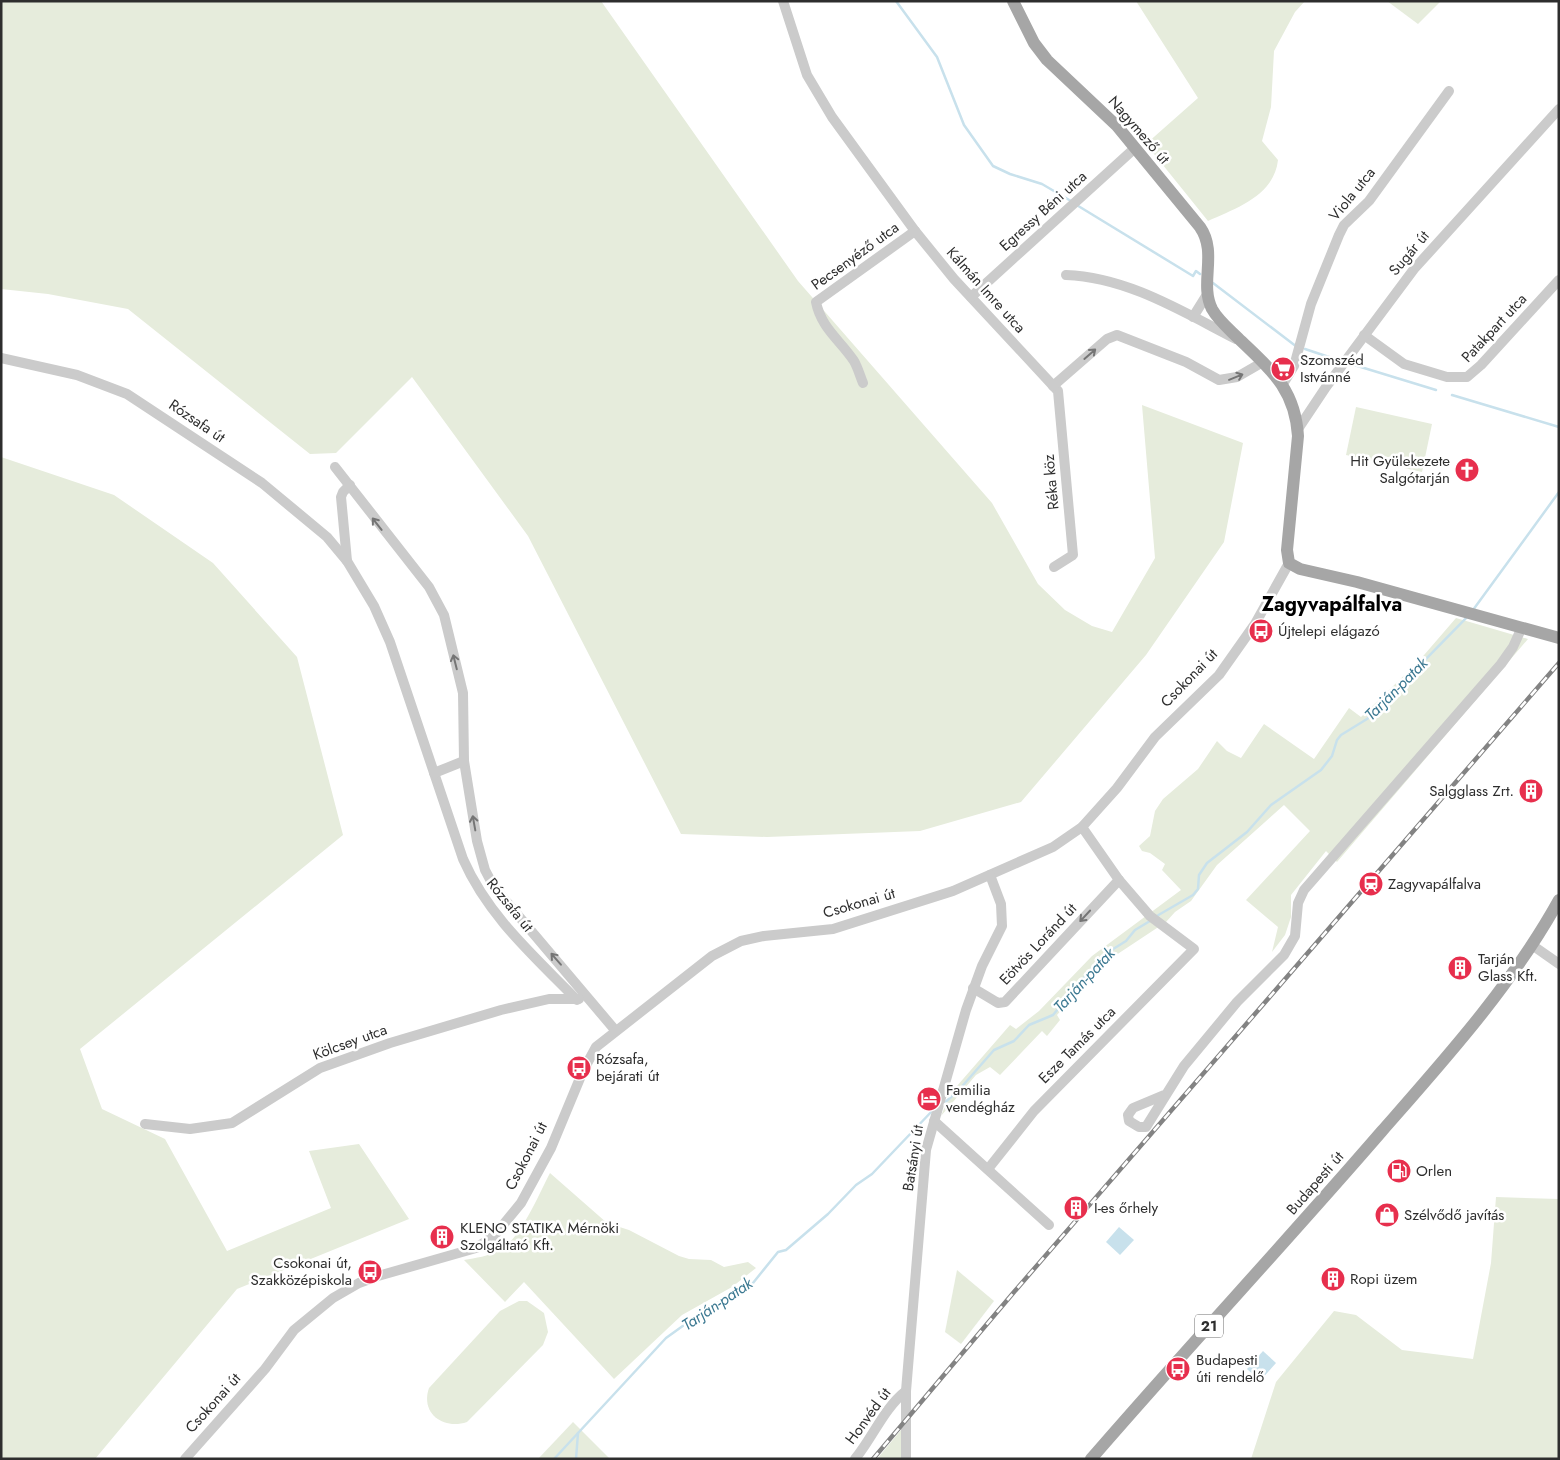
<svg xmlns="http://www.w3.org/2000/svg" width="1560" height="1460" font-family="Jost,sans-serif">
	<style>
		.green { fill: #e6ecdc }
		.water { fill: #c8e1ec }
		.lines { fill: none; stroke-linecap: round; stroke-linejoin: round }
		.stream { stroke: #c8e1ec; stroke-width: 2.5 }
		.minor { stroke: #cbcbcb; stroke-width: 10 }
		.major { stroke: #a6a6a6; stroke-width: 12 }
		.rail-casing { stroke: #838383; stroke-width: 4.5 }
		.rail { stroke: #fff; stroke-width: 2.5; stroke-dasharray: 8; stroke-linecap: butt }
		.oneway { stroke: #757575 }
		.labels { text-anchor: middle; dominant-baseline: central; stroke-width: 5; stroke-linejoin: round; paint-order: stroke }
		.shield { fill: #fff; stroke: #6d6d6d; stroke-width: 1 }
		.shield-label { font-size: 14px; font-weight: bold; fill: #2e2e2e }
		.street-label { font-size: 15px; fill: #2e2e2e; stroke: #fff }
		.poi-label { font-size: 15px; fill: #2e2e2e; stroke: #fff; text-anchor: start }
		.water-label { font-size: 16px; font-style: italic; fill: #3b7891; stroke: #fff }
		.district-label { font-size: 20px; font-weight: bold; fill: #000; stroke: #fff }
	</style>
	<rect width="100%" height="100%" fill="#fff"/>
	<g class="green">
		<polygon points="1,1 601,1 798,281 992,503 1038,584 1065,610 1092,626 1112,632 1155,558 1142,405 1243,443 1224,542 1146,655 1021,802 920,831 767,837 681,834 528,536 412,377 336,453 310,454 128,309 48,294 1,289"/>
		<path d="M1136,1h169l-10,11 -21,39 -3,56 -9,34 16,19c-4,36 -42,48 -70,61l-62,-77 52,-46z"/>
		<polygon points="1387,1 1441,1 1418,24"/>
		<polygon points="1356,407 1432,424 1422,472 1346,455"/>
		<polygon points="1,457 114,495 213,563 297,657 343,835 80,1049 102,1109 165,1139 227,1251 331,1208 309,1151 359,1144 409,1219 237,1289 95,1459 1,1459"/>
		<polygon points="1456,618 1528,639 1337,862 1326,851 1291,895 1291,917 1285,935 1272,952 1278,927 1246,900 1310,831 1284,805 1217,865 1191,901 1175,912 1166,922 1101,965 1057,1015 1060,1020 1047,1036 1042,1031 1000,1075 990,1067 976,1075 941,1116 950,1094 1010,1025 1016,1029 1039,1011 1092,956 1181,890 1162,870 1165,864 1150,853 1142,851 1139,846 1150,836 1155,811 1163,799 1198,769 1217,741 1227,751 1241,758 1264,724 1314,759 1349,708 1361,717 1418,662"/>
		<path d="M550,1173l57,50 22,7 50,26 10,3 22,1 13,7 24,-5 8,6 -24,19 -50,28 -68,64 -90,-97 -19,20 -41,-42c12,-2 24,-4 35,-9 21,-11 40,-57 51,-78z"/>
		<polygon points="1496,1197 1559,1199 1559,1459 1251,1459 1276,1382 1334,1311 1356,1315 1402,1350 1473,1359 1491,1263"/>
		<polygon points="957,1270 994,1301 961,1344 945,1332"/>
		<path d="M519,1301h8l17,12 4,19 -5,13 -76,77c-23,8 -47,-8 -38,-34l71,-77z"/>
		<polygon points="573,1422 610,1459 538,1459"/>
		<polygon points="901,1430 902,1459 877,1459"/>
	</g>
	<g class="water">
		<polygon points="1119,1227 1134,1240 1120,1255 1106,1242"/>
		<polygon points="1263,1351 1276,1363 1260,1381 1247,1369"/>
	</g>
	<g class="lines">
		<g class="stream">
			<polyline points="896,1 937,57 964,125 993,166 1010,174 1042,184 1071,201"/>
			<polyline points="1075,204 1193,276 1196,271 1200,274"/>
			<polyline points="1213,283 1297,347"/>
			<polyline points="1305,349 1338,360"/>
			<polyline points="1351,364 1436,390"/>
			<polyline points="1452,395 1559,427"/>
			<polyline points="1473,610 1559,492"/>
			<polyline points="1155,917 1193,895 1198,889 1199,875 1207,863 1247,832 1271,805 1321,770 1332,756 1337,740 1341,735 1367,719 1466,618"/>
			<polyline points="943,1104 958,1091 994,1050 1014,1041 1029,1025 1053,1015 1102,956 1126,941 1135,930 1150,921"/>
			<polyline points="554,1459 666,1338 705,1310 753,1283 778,1252 786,1250 828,1214 856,1185 872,1174 934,1109"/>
			<polyline points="576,1459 578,1433"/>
		</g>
		<g class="minor">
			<polyline points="783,1 807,75 832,117 915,231 954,279 1058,391 1073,555 1054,567"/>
			<path d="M1066,275c61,2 117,37 170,64"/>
			<polyline points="971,297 1135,148"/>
			<polyline points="1193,317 1208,293"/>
			<polyline points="1364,335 1404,364 1447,377 1467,377 1481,365 1559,280"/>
			<path d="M1,358l76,17 50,19 135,89 65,54 20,24 27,45 16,36 73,217c25,57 71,97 114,141"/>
			<path d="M863,383c-3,-7 -5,-15 -9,-22 -13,-20 -33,-33 -38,-59l99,-71"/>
			<polyline points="1283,384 1294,366 1311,304 1339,235 1344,225 1369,201 1449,91"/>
			<polyline points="1053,386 1107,339 1117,335 1186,362 1219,380 1237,377 1263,362"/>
			<polyline points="1298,429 1326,387 1414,269 1559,109"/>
			<polyline points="335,467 429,587 444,615 463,693 464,761 477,841 485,870 494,887 615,1030"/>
			<polyline points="347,561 341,497 343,492 350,485"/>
			<polyline points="434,773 464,761"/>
			<polyline points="1532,945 1559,964"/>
			<polyline points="973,988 998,1003 1005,1002 1119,880"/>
			<polyline points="1164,1095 1133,1108 1128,1115 1129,1121 1139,1127 1146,1127 1184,1066 1237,1002 1284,955 1295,936 1298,903 1304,890 1501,664 1513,647 1522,627"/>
			<polyline points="934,1121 1049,1225"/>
			<polyline points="145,1124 190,1129 232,1123 320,1068 390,1043 501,1010 549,999 579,999"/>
			<polyline points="988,1169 1034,1111 1194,949 1150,916 1119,880 1082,827"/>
			<polyline points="185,1459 265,1369 294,1330 333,1298 359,1283 378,1276 476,1248 494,1236 521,1203 551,1148 583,1071 596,1047 712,956 741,941 764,936 833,929 953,891 1053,847 1082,827 1117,788 1155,737 1219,675 1255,624 1289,563"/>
			<path d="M855,1459c18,-22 29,-51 51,-68"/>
			<polyline points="906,1459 906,1391 926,1150 966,1010 982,966 1002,926 1001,904 990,875"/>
		</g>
		<g class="major">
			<path d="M1013,1l21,42 13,17 70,66 83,101c18,26 -1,56 12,82 6,11 17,20 26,29 32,31 57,50 60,98l-11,114 2,13 11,6 57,13 202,56"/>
			<path d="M1091,1459c96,-111 196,-218 291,-328 64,-73 130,-146 177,-231"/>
		</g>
		<defs>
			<polyline id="rail" points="873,1459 1014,1292 1559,663"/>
		</defs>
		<use href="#rail" class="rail-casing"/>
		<use href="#rail" class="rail"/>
	</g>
	<defs><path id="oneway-shaft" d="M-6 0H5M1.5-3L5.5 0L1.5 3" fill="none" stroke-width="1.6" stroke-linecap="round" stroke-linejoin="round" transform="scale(1.25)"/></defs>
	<g class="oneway">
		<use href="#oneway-shaft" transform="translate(1090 354) rotate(-41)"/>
		<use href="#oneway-shaft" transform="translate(1236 377) rotate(-22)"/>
		<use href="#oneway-shaft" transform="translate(377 524) rotate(-128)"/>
		<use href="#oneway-shaft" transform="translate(455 662) rotate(-104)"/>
		<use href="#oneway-shaft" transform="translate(474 823) rotate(-100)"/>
		<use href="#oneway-shaft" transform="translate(1085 916) rotate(133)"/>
		<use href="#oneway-shaft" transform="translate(556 959) rotate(-131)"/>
	</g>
	<defs>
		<symbol id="supermarket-disc" viewBox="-11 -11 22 22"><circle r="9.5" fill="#e72f4d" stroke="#fff"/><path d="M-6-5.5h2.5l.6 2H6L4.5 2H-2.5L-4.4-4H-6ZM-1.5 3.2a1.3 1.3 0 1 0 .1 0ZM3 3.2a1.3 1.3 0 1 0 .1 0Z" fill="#fff"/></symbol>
		<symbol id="church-disc" viewBox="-11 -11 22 22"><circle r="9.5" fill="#e72f4d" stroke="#fff"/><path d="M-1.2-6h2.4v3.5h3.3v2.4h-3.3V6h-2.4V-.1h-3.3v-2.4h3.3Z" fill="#fff"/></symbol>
		<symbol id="bus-disc" viewBox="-11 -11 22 22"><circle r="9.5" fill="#e72f4d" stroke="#fff"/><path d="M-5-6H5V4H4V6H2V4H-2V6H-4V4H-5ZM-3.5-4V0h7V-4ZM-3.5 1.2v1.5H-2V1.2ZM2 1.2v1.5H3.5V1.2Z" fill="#fff"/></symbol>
		<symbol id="building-disc" viewBox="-11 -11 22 22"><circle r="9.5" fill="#e72f4d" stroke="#fff"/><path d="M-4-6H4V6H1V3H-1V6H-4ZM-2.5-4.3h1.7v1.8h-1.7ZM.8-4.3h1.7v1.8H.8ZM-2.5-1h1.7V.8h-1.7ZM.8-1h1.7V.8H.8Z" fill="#fff"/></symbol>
		<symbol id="station-disc" viewBox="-11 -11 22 22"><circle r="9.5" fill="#e72f4d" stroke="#fff"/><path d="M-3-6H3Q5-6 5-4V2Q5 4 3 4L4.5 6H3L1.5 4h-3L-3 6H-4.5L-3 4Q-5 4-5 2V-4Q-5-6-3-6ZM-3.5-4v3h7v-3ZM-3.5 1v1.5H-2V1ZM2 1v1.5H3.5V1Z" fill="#fff"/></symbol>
		<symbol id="hotel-disc" viewBox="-11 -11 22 22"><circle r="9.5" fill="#e72f4d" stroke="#fff"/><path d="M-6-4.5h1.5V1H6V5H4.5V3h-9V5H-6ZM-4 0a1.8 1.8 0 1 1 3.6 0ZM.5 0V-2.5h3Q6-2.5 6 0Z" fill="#fff"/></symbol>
		<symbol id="fuel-disc" viewBox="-11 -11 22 22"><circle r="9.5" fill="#e72f4d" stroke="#fff"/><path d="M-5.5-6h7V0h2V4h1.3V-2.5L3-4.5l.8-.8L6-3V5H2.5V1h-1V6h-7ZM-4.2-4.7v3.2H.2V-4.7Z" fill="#fff"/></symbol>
		<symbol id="shop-disc" viewBox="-11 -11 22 22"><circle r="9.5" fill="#e72f4d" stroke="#fff"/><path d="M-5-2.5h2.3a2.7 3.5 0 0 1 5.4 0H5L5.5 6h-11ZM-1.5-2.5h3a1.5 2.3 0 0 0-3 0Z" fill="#fff"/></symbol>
	</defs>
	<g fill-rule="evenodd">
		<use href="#supermarket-disc" x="1269" y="355" width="28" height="28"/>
		<use href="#church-disc" x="1453" y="456" width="28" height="28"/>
		<use href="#bus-disc" x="1247" y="617" width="28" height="28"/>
		<use href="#building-disc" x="1517" y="777" width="28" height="28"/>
		<use href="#station-disc" x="1357" y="870" width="28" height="28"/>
		<use href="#building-disc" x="1446" y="954" width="28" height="28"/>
		<use href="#bus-disc" x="565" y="1054" width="28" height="28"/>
		<use href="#hotel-disc" x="915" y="1085" width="28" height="28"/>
		<use href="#fuel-disc" x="1385" y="1157" width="28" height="28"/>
		<use href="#building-disc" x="1062" y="1194" width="28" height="28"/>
		<use href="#shop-disc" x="1373" y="1201" width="28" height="28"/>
		<use href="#building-disc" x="428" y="1223" width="28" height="28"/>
		<use href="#bus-disc" x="356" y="1258" width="28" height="28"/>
		<use href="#building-disc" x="1319" y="1265" width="28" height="28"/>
		<use href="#bus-disc" x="1164" y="1355" width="28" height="28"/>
	</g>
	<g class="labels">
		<rect class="shield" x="1195" y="1314.5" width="28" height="23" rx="4"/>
		<g class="shield-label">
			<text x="1209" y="1326">21</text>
		</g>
		<g class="street-label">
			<text transform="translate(1139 130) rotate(49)">Nagymező út</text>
			<text transform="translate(1352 194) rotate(-51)">Viola utca</text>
			<text transform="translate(1043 211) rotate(-42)">Egressy Béni utca</text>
			<text transform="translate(1409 253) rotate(-50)">Sugár út</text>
			<text transform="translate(855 256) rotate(-36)">Pecsenyéző utca</text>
			<text transform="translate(986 290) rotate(48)">Kálmán Imre utca</text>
			<text transform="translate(1494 328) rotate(-47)">Patakpart utca</text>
			<text transform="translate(197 421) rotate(34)">Rózsafa út</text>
			<text transform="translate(1051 482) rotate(-95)">Réka köz</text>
			<text transform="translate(1189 678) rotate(-46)">Csokonai út</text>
			<text transform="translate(859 903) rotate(-16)">Csokonai út</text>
			<text transform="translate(510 905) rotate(51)">Rózsafa út</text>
			<text transform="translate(1038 944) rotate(-47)">Eötvös Loránd út</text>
			<text transform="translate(350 1042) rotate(-20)">Kölcsey utca</text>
			<text transform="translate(1077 1045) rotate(-45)">Esze Tamás utca</text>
			<text transform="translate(526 1156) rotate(-63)">Csokonai út</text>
			<text transform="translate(913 1158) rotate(-81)">Batsányi út</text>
			<text transform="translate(1315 1183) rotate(-49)">Budapesti út</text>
			<text transform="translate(213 1403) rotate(-48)">Csokonai út</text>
			<text transform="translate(868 1416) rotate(-54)">Honvéd út</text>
		</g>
		<g class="poi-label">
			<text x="1300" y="360">Szomszéd<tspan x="1300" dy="17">Istvánné</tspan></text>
			<text x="1450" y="461" text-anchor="end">Hit Gyülekezete<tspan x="1450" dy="17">Salgótarján</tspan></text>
			<text x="1278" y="631">Újtelepi elágazó</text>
			<text x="1514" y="791" text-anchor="end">Salgglass Zrt.</text>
			<text x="1388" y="884">Zagyvapálfalva</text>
			<text x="1478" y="959">Tarján<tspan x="1478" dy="17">Glass Kft.</tspan></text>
			<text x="596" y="1059">Rózsafa,<tspan x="596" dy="17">bejárati út</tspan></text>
			<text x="946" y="1090">Familia<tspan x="946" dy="17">vendégház</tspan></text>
			<text x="1416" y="1171">Orlen</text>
			<text x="1094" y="1208">I-es őrhely</text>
			<text x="1404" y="1215">Szélvődő javítás</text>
			<text x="460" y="1228">KLENO STATIKA Mérnöki<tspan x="460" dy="17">Szolgáltató Kft.</tspan></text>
			<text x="352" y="1263" text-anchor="end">Csokonai út,<tspan x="352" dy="17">Szakközépiskola</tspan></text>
			<text x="1350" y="1279">Ropi üzem</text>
			<text x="1196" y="1360">Budapesti<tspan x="1196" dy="17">úti rendelő</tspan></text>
		</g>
		<g class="water-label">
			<text transform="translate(1396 689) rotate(-45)">Tarján-patak</text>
			<text transform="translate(1084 980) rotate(-47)">Tarján-patak</text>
			<text transform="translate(717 1304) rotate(-34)">Tarján-patak</text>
		</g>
		<g class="district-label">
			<text x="1332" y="604">Zagyvapálfalva</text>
		</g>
	</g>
	<rect width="1560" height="1460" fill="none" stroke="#2e2e2e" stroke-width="5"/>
</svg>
